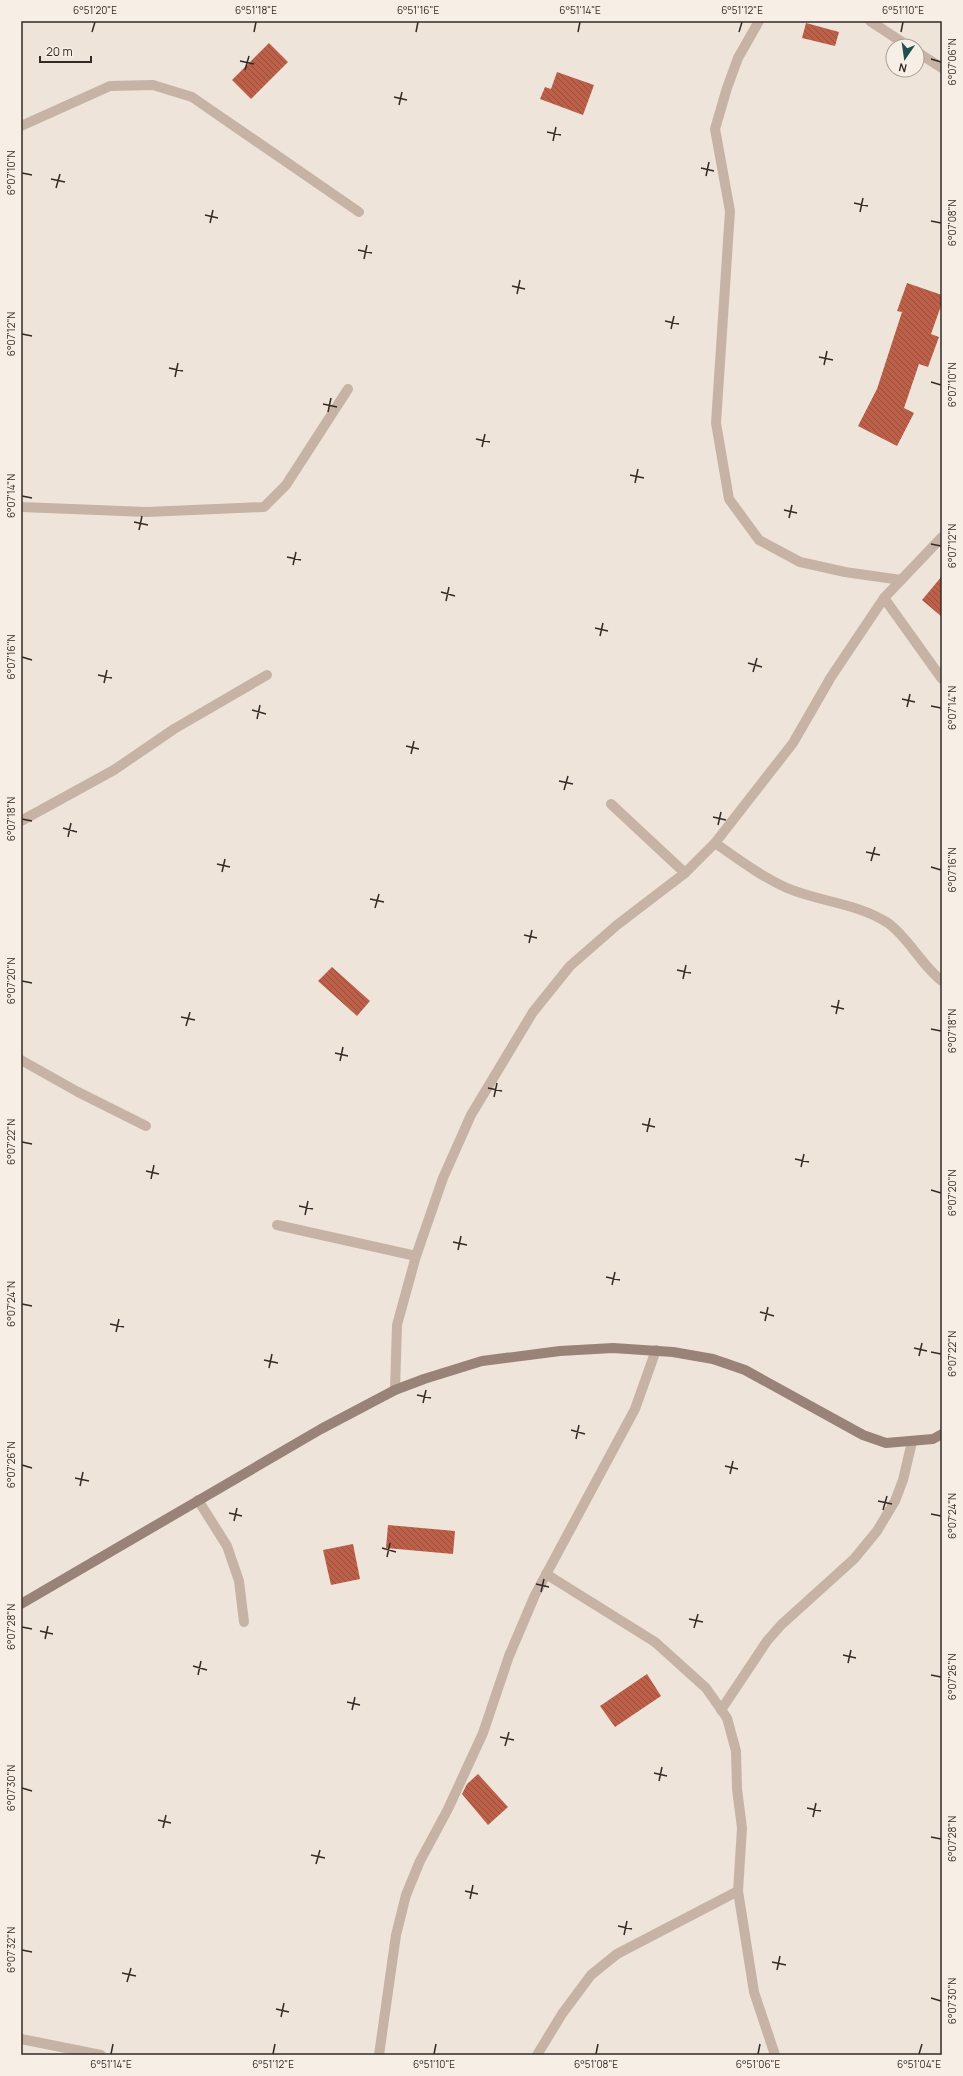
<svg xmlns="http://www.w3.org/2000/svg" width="963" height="2076" font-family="Manrope,sans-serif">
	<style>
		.building { fill: url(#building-back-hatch) }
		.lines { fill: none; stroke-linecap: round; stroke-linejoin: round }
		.minor { stroke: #c6b3a6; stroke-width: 10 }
		.secondary { stroke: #998378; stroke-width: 10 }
		.ticks { fill: none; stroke: #332a26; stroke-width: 1.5 }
		.neatline { fill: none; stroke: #332a26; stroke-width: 1.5 }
		.ticks-label { font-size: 10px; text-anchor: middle; fill: #332a26 }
	</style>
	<defs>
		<pattern id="building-back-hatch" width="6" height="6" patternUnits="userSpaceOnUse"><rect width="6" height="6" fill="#bd6049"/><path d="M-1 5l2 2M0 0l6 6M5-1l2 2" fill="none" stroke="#9a4f3d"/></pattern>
	</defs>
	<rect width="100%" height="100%" fill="#efe4d9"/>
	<g class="building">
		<polygon points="806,23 839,32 835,46 802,38"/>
		<polygon points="269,43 288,62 251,99 232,80"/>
		<polygon points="557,72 594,85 583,115 540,99 545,87 551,89"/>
		<polygon points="907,283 942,295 942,303 931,334 939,337 928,367 919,364 904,408 914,413 897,446 858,426 877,389 902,312 897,311"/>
		<polygon points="942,576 942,617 922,600"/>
		<polygon points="332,967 370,1001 357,1016 318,981"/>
		<polygon points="388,1525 455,1531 453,1554 386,1548"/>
		<polygon points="353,1544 360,1579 331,1585 323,1550"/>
		<polygon points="647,1674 661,1696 615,1727 600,1706"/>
		<polygon points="478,1774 508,1807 488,1825 462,1794 467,1784"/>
	</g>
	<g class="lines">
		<g class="minor">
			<polyline points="759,21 738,58 727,88 715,129 730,211 716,423 729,499 759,540 800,562 845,572 901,580"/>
			<polyline points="870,21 908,46"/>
			<polyline points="917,52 942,68"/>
			<polyline points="21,126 110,86 153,85 192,97 359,212"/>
			<polyline points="21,507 147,512 264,507 286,485 348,389"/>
			<polyline points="884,598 942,679"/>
			<polyline points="611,804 685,873"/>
			<polyline points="21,821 114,770 174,729 267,675"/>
			<path d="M715,843c23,16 47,34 72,45 33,14 70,15 101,35 20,14 34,43 54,58"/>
			<polyline points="21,1060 78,1092 146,1126"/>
			<polyline points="277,1225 416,1256"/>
			<polyline points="395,1390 397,1325 416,1256 443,1178 471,1115 533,1012 570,966 617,925 685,873 715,843 793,743 831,677 884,598 942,537"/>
			<polyline points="198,1500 227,1546 239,1581 244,1622"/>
			<polyline points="546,1574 655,1642 706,1688 727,1718 736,1751 737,1789 742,1828 738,1891 754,1992 775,2055"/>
			<polyline points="721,1710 767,1641 781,1625 854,1559 877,1531 895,1501 903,1480 912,1442"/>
			<polyline points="21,2039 101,2055"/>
			<polyline points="379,2055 396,1935 406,1895 420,1861 448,1809 483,1733 509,1656 535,1595 635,1409 656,1350"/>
			<polyline points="537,2055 562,2014 591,1975 617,1954 738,1891"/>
		</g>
		<polyline class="secondary" points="21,1604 321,1429 395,1390 424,1379 482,1361 560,1351 613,1348 673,1352 713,1359 745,1370 863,1435 886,1443 933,1439 942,1434"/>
	</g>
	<path class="ticks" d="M92,32l3,-10M254,32l2,-10M416,32l2,-10M578,32l2,-10M739,32l3,-10M901,32l2,-10M931,59l10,3M240,61l14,3M245,70l4,-14M394,97l13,3M399,105l3,-13M547,132l14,3M553,141l3,-14M701,168l13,3M22,173l10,2M706,176l3,-14M51,179l14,3M56,188l4,-14M854,203l14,3M860,212l3,-14M205,215l13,3M931,221l10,2M210,223l3,-13M358,250l14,3M364,259l3,-14M512,286l13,3M517,294l3,-14M665,321l14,3M671,329l3,-13M22,334l10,2M819,357l14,3M824,365l3,-14M169,368l14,3M175,377l3,-14M931,382l10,3M323,404l14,3M328,412l3,-14M476,439l14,3M482,447l3,-13M630,475l14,3M635,483l3,-14M22,496l10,2M784,510l13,3M789,518l3,-13M134,522l14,3M139,530l3,-14M931,544l10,2M287,557l14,3M293,565l3,-13M441,592l14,4M446,601l3,-14M595,628l13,3M600,636l3,-13M22,657l10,3M748,663l14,4M753,672l4,-14M98,675l14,3M104,683l3,-13M902,699l13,3M931,706l10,2M907,707l3,-13M252,710l14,4M257,719l3,-14M406,746l13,3M411,754l3,-13M559,781l14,3M564,790l4,-14M713,817l13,3M22,819l10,2M718,825l3,-13M63,828l14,4M68,837l3,-14M866,852l14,3M871,861l4,-14M217,864l13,3M931,867l10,3M222,872l3,-13M370,899l14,3M375,908l4,-14M524,935l13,3M529,943l3,-13M677,970l14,3M683,979l3,-14M22,981l10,2M831,1006l13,3M836,1014l3,-14M181,1017l14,3M186,1026l4,-14M931,1029l10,2M335,1053l13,3M340,1061l3,-14M488,1088l14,3M494,1097l3,-14M642,1124l13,3M647,1132l3,-14M22,1142l10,2M795,1159l14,3M801,1167l3,-13M146,1171l13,3M151,1179l3,-14M931,1190l10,3M299,1206l14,3M305,1215l3,-14M453,1242l14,3M458,1250l3,-14M606,1277l14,3M612,1285l3,-13M22,1304l10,2M760,1312l14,4M765,1321l3,-14M110,1324l14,3M116,1332l3,-13M914,1348l13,3M931,1352l10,2M919,1356l3,-13M264,1360l14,3M269,1368l3,-14M417,1395l14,3M423,1403l3,-13M571,1430l14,4M576,1439l3,-14M22,1465l10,3M725,1466l13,3M730,1474l3,-13M75,1478l14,3M80,1486l3,-14M878,1501l14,3M883,1510l4,-14M229,1513l13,3M931,1514l10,2M234,1521l3,-13M382,1548l14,4M387,1557l3,-14M536,1584l13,3M541,1592l3,-13M689,1619l14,3M22,1627l10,2M694,1628l4,-14M40,1631l13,3M45,1639l3,-13M843,1655l13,3M848,1663l3,-13M193,1666l14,4M198,1675l3,-14M931,1675l10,2M347,1702l13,3M352,1710l3,-13M500,1737l14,3M505,1746l4,-14M654,1773l13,3M659,1781l3,-14M22,1788l10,3M807,1808l14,3M813,1817l3,-14M158,1820l13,3M163,1828l3,-13M931,1837l10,2M311,1855l14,3M316,1864l4,-14M465,1891l13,3M470,1899l3,-14M618,1926l14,3M624,1935l3,-14M22,1950l10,2M772,1962l14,3M777,1970l3,-14M122,1973l14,3M127,1982l4,-14M931,1998l10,3M276,2009l13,3M281,2017l3,-14M111,2054l2,-10M273,2054l2,-10M434,2054l2,-10M596,2054l2,-10M758,2054l2,-10M919,2054l3,-10"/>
	<rect width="963" height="2076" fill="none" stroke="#f7eee5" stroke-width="44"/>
	<g transform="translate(905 58) rotate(193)"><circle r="19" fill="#f7eee5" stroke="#a9a099"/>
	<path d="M0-3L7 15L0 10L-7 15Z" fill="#1f5051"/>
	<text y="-6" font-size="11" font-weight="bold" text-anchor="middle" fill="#332a26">N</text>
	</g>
	<path d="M40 56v6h51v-6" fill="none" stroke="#332a26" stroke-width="2"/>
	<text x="46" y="56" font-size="12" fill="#332a26" stroke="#f7eee5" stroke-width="3" paint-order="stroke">20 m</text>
	<rect x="22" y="22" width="919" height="2032" class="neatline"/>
	<g class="ticks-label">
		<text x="95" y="14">6°51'20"E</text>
		<text x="256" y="14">6°51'18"E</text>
		<text x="418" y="14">6°51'16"E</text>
		<text x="580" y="14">6°51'14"E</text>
		<text x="742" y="14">6°51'12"E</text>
		<text x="903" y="14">6°51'10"E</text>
		<text transform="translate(952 62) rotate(-90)" y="4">6°07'06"N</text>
		<text transform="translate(11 173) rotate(-90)" y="4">6°07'10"N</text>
		<text transform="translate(952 223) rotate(-90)" y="4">6°07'08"N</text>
		<text transform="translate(11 334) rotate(-90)" y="4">6°07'12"N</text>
		<text transform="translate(952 385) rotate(-90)" y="4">6°07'10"N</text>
		<text transform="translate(11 496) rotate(-90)" y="4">6°07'14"N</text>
		<text transform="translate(952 546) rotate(-90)" y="4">6°07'12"N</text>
		<text transform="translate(11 657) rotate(-90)" y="4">6°07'16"N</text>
		<text transform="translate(952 708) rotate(-90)" y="4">6°07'14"N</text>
		<text transform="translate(11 819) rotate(-90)" y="4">6°07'18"N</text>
		<text transform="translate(952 870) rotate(-90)" y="4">6°07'16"N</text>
		<text transform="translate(11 981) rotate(-90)" y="4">6°07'20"N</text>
		<text transform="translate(952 1031) rotate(-90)" y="4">6°07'18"N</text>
		<text transform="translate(11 1142) rotate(-90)" y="4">6°07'22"N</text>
		<text transform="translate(952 1193) rotate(-90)" y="4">6°07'20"N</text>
		<text transform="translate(11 1304) rotate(-90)" y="4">6°07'24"N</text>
		<text transform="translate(952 1354) rotate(-90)" y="4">6°07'22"N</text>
		<text transform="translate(11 1465) rotate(-90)" y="4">6°07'26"N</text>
		<text transform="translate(952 1516) rotate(-90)" y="4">6°07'24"N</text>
		<text transform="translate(11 1627) rotate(-90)" y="4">6°07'28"N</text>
		<text transform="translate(952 1677) rotate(-90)" y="4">6°07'26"N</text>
		<text transform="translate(11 1788) rotate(-90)" y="4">6°07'30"N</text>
		<text transform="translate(952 1839) rotate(-90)" y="4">6°07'28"N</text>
		<text transform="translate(11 1950) rotate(-90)" y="4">6°07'32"N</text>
		<text transform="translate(952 2001) rotate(-90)" y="4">6°07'30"N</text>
		<text x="111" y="2068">6°51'14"E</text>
		<text x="273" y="2068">6°51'12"E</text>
		<text x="434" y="2068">6°51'10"E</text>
		<text x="596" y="2068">6°51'08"E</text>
		<text x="758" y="2068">6°51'06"E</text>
		<text x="919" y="2068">6°51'04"E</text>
	</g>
</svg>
